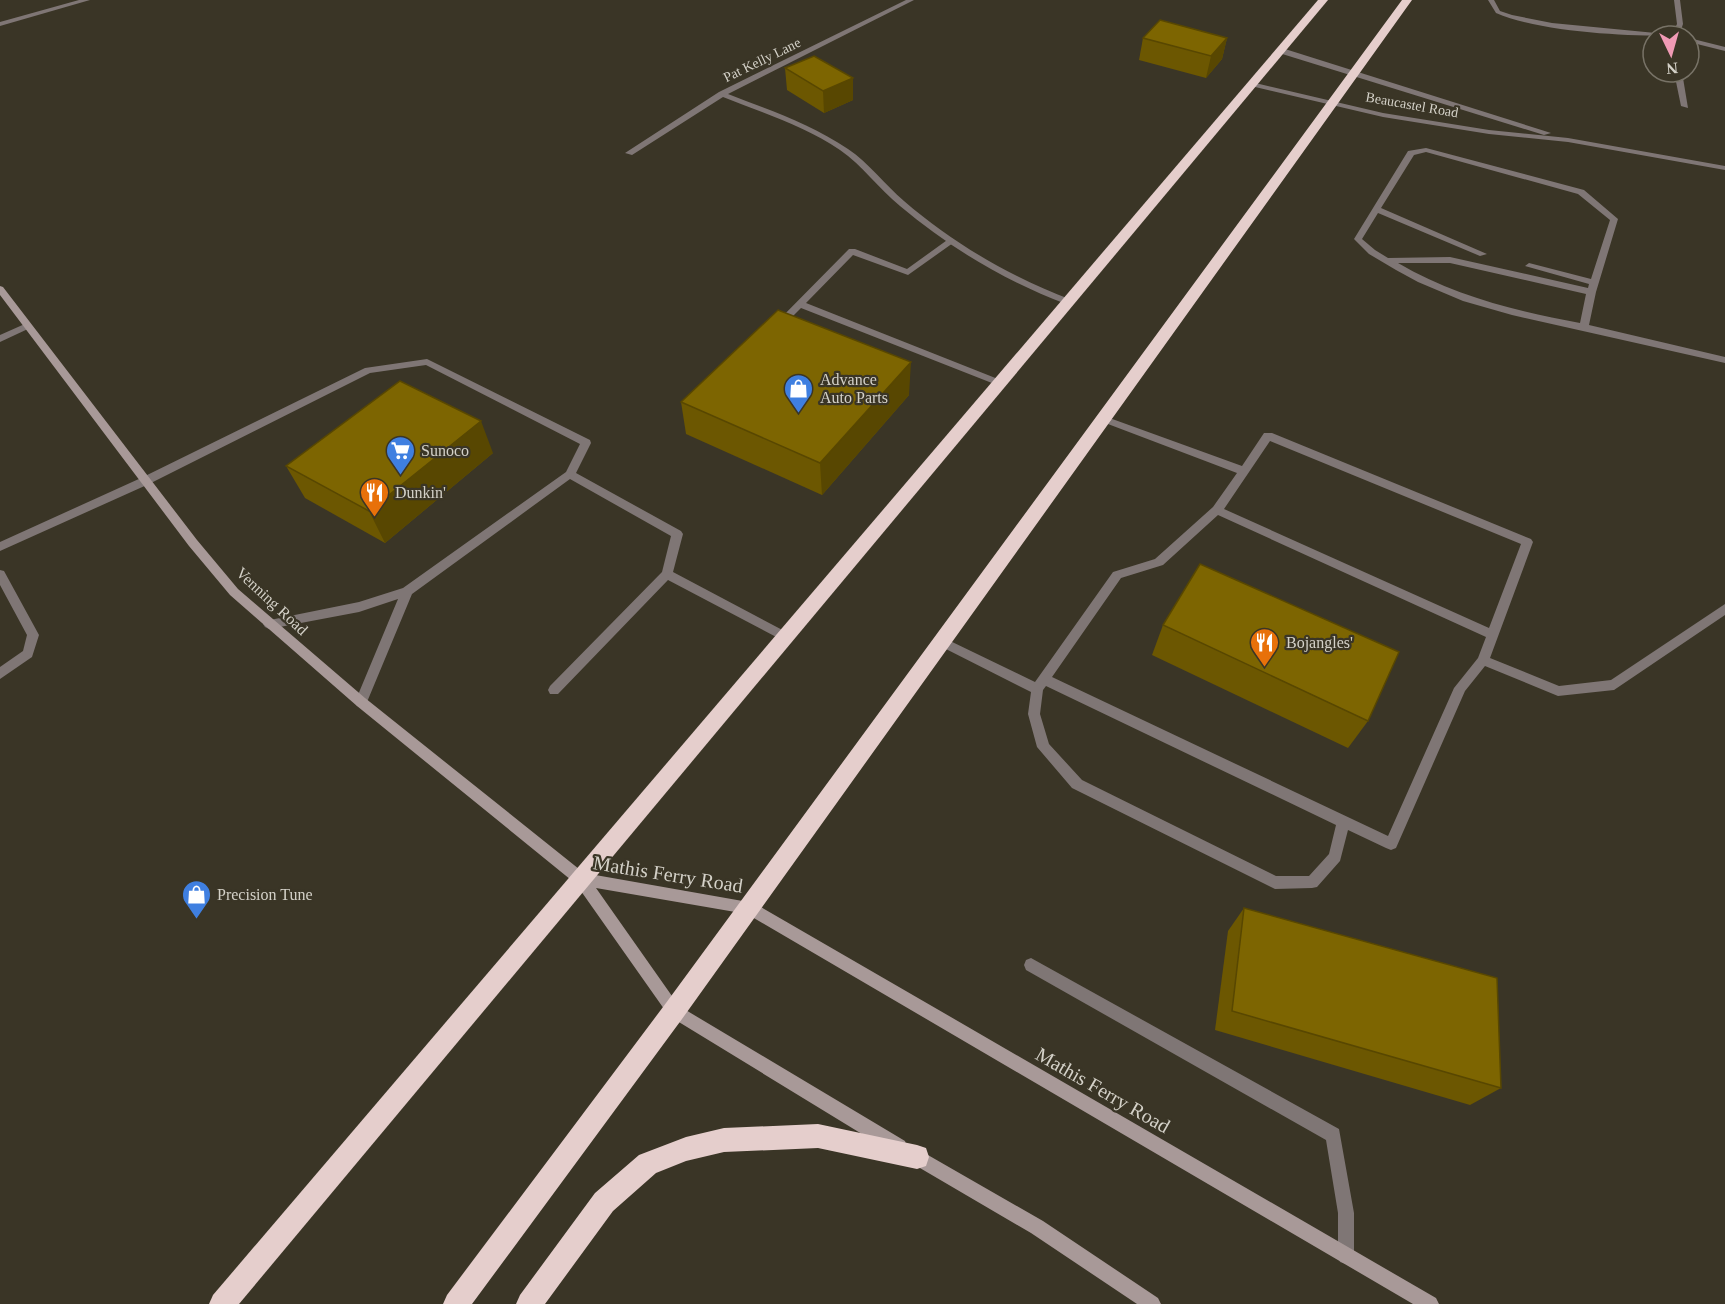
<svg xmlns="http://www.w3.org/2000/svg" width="1725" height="1304" font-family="'Times New Roman',serif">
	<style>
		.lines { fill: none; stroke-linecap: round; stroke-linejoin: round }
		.lane { fill: #7f7675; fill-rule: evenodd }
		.street { fill: #7f7675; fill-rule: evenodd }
		.secondary { fill: #a89998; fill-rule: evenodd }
		.highway { fill: #e5cecc; fill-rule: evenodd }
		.wall { fill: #6c5701 }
		.shaded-wall { fill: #584701 }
		.building { fill: #7d6501; stroke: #584701; stroke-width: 1.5 }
		.labels { text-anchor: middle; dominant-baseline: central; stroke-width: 4.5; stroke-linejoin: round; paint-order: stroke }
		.far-street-label { font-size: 14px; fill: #d4d1c8; stroke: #3a3526 }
		.poi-label { font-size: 16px; fill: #d4d1c8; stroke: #3a3526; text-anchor: start }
		.street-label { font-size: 16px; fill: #d4d1c8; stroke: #3a3526 }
		.near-street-label { font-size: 20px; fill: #d4d1c8; stroke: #3a3526 }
	</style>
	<rect width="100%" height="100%" fill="#3a3526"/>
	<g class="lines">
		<g class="lane">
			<path d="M1488,0h6l6,11 12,4 40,8 114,11 4,2c-48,0 -130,-4 -174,-23z"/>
			<polygon points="1674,0 1680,0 1683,24 1679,36 1671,36 1677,24"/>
			<polygon points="1689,38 1725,47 1725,51 1689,42"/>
			<polygon points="1674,72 1682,72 1688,108 1681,106"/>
			<path d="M1426,148l158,42 34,29 -22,73 -7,33 136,32v6l-213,-48 -49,-14 -45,-19 -22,-12 -27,-16 -15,-15 54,-88zM1426,152l152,42 32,26 -19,59 -62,-16 -4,3 64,18 -1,4 -138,-31 -62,1 -13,-8 -13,-11 16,-26 102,43 7,-2 -106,-46 33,-53zM1398,263h52l136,31 -6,29c-64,-12 -126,-27 -182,-60z"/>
			<polygon points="950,238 953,239 953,243 908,275 853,255 806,303 1003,381 1003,385 997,385 801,308 782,327 776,327 774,325 849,249 855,249 907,269"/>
			<polygon points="427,359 590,440 591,443 576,473 681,531 683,534 673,572 790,634 792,637 790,640 782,640 668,580 558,694 550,694 548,690 550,686 662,572 671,536 570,479 412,594 367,702 365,706 361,707 357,706 355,702 398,599 359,612 269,629 265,627 263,624 265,621 359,602 403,588 566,472 580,444 426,365 370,373 149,484 0,551 0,542 141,478 365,368"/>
			<path d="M1104,416l138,50 22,-33h8l259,106 2,3 -43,116 69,28 52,-6 114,-76v11l-111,75 -56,6 -73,-30 -20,25 -69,157 -5,2 -5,-2 -38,-18 -8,31 -23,26 -5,1 -37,1 -203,-101 -35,-41 -9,-33 3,-22 -93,-47 -2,-3 2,-3h8l89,43 78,-110 42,-13 58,-52 24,-34 -137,-52v-4zM1270,441l251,103 -32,84 -265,-119zM1218,515l268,122 -8,21 -24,30 -66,148 -336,-159 69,-99 42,-13zM1046,686l290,139 -7,29 -20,22h-33l-194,-96 -33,-36 -9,-30 3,-24z"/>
			<polygon points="0,570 4,571 39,635 32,657 0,679 0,667 23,651 27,635 0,585"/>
			<polygon points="1031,958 1339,1129 1354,1213 1354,1256 1352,1262 1346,1264 1340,1262 1338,1256 1338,1213 1326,1140 1026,970 1024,965 1026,960"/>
		</g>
		<g class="street">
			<polygon points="79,0 90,0 0,26 0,22"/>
			<path d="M906,0h8l-186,94c41,16 83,30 120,55 21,14 37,36 56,52 50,43 107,76 168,99v4h-6c-61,-23 -116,-56 -166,-98 -21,-17 -37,-40 -60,-56 -36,-24 -77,-37 -117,-53l-91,58 -7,-2 94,-61z"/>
			<polygon points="1279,49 1285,49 1551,133 1544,135 1279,53"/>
			<polygon points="1251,82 1383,113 1489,130 1568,138 1725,166 1725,170 1568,142 1489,134 1383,117 1251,86"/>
			<polygon points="27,323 30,324 30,328 0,342 0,335"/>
		</g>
		<g class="secondary">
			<polygon points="0,286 3,287 197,540 238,589 365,698 584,873 754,903 1436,1298 1439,1304 1413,1304 747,914 596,888 679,1006 905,1141 907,1147 905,1153 899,1155 893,1153 669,1016 576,884 357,706 230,595 189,546 0,295"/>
			<polygon points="914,1147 1043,1221 1158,1298 1161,1304 1137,1304 1031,1233 908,1161 906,1155 908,1149"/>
		</g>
		<g class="highway">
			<polygon points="1318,0 1328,0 239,1304 209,1304 213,1295"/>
			<polygon points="1402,0 1412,0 682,1019 472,1304 443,1304 447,1295 666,1003"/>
			<polygon points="818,1124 917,1145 926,1148 929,1157 926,1166 917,1169 818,1148 724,1152 686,1161 656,1173 613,1211 545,1304 516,1304 520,1295 595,1193 639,1155 686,1137 724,1128"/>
		</g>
	</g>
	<g class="wall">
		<polygon points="1143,38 1227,38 1222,59 1206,78 1139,60"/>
		<polygon points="785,68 853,78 853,100 824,113 787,90"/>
		<polygon points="909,395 822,495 686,434 681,402"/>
		<polygon points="493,453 385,543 305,498 286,466"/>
		<polygon points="1163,625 1368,721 1348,748 1152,655"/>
		<polygon points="1244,908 1501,1088 1470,1105 1215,1030 1228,931"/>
	</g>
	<g class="shaded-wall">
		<polygon points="1227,38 1222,59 1206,78 1211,56"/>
		<polygon points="853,78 853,100 824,113 823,91"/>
		<polygon points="911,362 909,395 822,495 820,463"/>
		<polygon points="481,421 493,453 385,543 369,511"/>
	</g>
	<g class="building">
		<polygon points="1160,20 1227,38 1211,56 1143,38"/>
		<polygon points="814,56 853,78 823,91 785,68"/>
		<polygon points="778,310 911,362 820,463 681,402"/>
		<polygon points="400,381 481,421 369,511 286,466"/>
		<polygon points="1200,564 1399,652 1368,721 1163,625"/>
		<polygon points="1244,908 1497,978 1501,1088 1232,1011"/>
	</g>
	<defs>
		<symbol id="shop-pin" viewBox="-11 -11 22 30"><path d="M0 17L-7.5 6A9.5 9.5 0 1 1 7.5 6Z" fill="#3f7fe0" stroke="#3a3526"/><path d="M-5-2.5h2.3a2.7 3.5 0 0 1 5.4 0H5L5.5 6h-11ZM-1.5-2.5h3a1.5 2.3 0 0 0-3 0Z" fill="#fff"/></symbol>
		<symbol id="supermarket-pin" viewBox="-11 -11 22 30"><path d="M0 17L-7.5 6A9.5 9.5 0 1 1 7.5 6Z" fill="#3f7fe0" stroke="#3a3526"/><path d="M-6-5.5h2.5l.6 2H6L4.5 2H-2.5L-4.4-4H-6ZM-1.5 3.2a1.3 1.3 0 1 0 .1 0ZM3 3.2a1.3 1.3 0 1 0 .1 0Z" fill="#fff"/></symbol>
		<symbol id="restaurant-pin" viewBox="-11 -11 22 30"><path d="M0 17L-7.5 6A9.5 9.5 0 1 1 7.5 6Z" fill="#e8710a" stroke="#3a3526"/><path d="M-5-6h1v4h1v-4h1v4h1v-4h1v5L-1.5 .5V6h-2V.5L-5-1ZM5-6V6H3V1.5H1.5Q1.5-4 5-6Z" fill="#fff"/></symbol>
	</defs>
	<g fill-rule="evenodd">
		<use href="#shop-pin" x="782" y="372" width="33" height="45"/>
		<use href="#supermarket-pin" x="384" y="434" width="33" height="45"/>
		<use href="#restaurant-pin" x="358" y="476" width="33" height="45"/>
		<use href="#restaurant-pin" x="1248" y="626" width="33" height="45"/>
		<use href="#shop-pin" x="180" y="878" width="33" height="45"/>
	</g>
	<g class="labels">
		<g class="far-street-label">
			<text transform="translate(762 60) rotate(-26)">Pat Kelly Lane</text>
			<text transform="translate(1412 105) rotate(10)">Beaucastel Road</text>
		</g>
		<g class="poi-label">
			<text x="820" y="379">Advance<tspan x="820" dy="18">Auto Parts</tspan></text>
			<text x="421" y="450">Sunoco</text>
			<text x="395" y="492">Dunkin'</text>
			<text x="1286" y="642">Bojangles'</text>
			<text x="217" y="894">Precision Tune</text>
		</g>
		<g class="street-label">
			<text transform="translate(272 601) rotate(43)">Venning Road</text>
		</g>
		<g class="near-street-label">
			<text transform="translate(668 874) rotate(9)">Mathis Ferry Road</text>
			<text transform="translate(1103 1090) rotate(30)">Mathis Ferry Road</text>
		</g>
	</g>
	<g transform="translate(1671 54) rotate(175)"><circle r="28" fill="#3a3526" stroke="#787367" stroke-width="1.5"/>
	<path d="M0-4.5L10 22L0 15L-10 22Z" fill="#f09ab5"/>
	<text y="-9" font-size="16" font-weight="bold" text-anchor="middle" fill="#d4d1c8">N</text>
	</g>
</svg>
